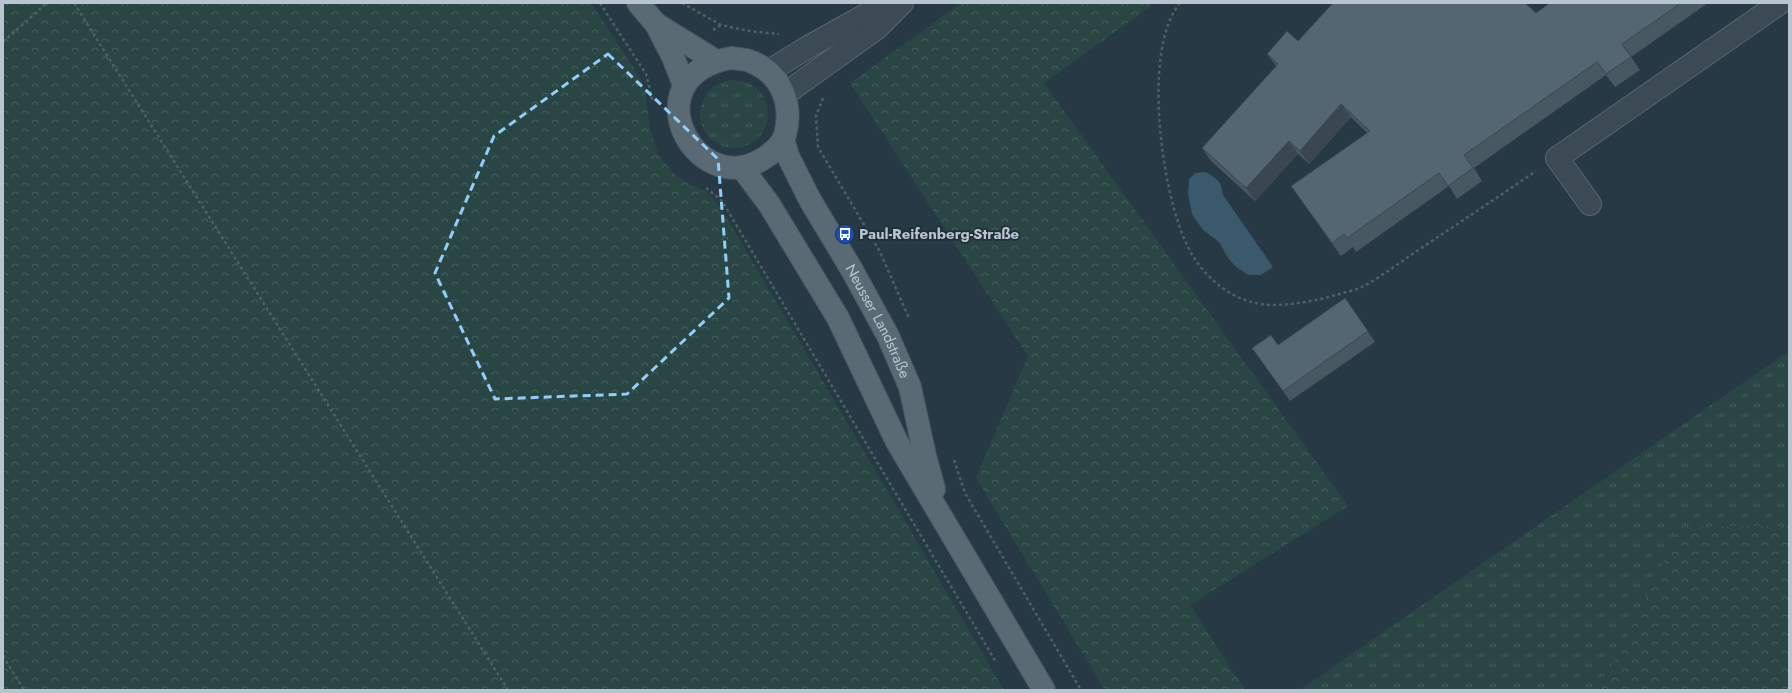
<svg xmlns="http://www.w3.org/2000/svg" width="1792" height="693" font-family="Jost,sans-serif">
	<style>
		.grass { fill: url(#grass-tufts) }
		.forest { fill: url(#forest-crowns) }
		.water { fill: #3a596c }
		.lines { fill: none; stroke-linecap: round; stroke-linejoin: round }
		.minor-casing { stroke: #5a6872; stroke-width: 24 }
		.major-casing { stroke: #485661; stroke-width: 24 }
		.path { stroke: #496361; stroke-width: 2.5; stroke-dasharray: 3 3; stroke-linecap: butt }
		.minor { stroke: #3b4a54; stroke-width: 22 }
		.major { stroke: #596a74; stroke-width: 22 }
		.wall { fill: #475862 }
		.shaded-wall { fill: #3a4750 }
		.building { fill: #536672; stroke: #3a4750 }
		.marked { fill: none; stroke: #90cefb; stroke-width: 3; stroke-dasharray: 8 5; stroke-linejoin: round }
		.labels { text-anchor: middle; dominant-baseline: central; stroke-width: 3.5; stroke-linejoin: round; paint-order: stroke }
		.poi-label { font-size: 15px; font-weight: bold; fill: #b9c5ce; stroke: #202f3a; text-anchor: start }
		.street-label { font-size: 15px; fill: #b9c5ce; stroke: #202f3a }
	</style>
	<defs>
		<pattern id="grass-tufts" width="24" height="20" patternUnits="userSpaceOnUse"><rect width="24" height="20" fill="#294644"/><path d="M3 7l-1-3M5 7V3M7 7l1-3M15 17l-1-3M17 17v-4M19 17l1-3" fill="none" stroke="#465f5e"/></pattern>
		<pattern id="forest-crowns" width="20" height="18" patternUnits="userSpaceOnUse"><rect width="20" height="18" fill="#294644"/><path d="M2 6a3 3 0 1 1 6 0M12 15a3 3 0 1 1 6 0" fill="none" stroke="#465f5e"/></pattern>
	</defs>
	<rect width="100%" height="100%" fill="#273945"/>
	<g class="grass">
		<circle cx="734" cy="114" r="34"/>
		<polygon points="1789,351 1789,526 1681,527 1600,690 1300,690"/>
	</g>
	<g class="forest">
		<polygon points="3,3 591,3 641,79 646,94 650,130 658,153 665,163 676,176 689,184 705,191 720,206 1004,690 3,690"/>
		<polygon points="961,3 1155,3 1044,83 1348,506 1190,605 1245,690 1105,690 976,478 1028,356 850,83"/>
		<polygon points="1789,526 1789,690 1600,690 1681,527"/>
	</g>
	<path class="water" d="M1205,172c12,6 16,8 18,23l50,72 -12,8h-13l-12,-8 -8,-9 -9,-16 -16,-12 -11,-16 -4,-20 1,-15 6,-6z"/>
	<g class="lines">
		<defs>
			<g id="minor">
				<polyline points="769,71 810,46 887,3"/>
				<polyline points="785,94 877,28 902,3"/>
				<polyline points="1590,204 1557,158 1780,3"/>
			</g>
			<g id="major">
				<polyline points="638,3 656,24 673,57 684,85"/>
				<polyline points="656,24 716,61"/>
				<path d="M731,58c7,1 15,1 21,4 30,12 41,43 33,73 -4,12 -14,19 -24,25 -68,39 -130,-84 -30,-102z"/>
				<path id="s1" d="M783,140l5,16 22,44 42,70 36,66 22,51 15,69 9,33"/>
				<polyline points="742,168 769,204 838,318 897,442 1044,690"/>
			</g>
		</defs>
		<use href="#minor" class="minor-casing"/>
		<use href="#major" class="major-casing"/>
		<g class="path">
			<polyline points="74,3 508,690"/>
			<polyline points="600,3 646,74 653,102"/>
			<polyline points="682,3 721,25 749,31 779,34"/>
			<path d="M1180,3c-39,47 -18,193 8,244 16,32 47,57 83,58 25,0 48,-5 72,-12 6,-2 13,-3 19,-6 19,-10 37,-24 55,-36 40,-27 80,-53 119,-80"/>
			<polyline points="713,30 721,25"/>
			<polyline points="3,42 47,3"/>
			<polyline points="823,98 816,116 818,147 879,250 909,318"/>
			<polyline points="706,188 722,201 996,662"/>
			<polyline points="954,460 965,493 1081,690"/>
			<polyline points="3,656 24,690"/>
		</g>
		<use href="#minor" class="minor"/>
		<use href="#major" class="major"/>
	</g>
	<g class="wall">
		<polygon points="1550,3 1708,3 1631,57 1640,70 1615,87 1606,75 1474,168 1482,181 1457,199 1449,186 1356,252 1353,247 1341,256 1291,186 1367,133 1351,117 1309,164 1298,154 1255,201 1211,161 1202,148 1276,66 1267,54 1298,41 1536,13"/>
		<polygon points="1345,298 1375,342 1290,401 1252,348 1278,345"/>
	</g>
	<g class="shaded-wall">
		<polygon points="1341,104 1351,117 1309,164 1300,151"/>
		<polygon points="1289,141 1298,154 1255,201 1246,188"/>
	</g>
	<g class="building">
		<polygon points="1333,3 1525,3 1536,13 1550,3 1681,3 1622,44 1631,57 1606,74 1597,62 1464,155 1473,168 1448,186 1439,173 1347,238 1344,234 1332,243 1291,186 1370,131 1341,104 1300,151 1289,141 1246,188 1202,148 1278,64 1267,54 1287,31 1298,41"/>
		<polygon points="1345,298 1368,331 1283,391 1252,348 1271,335 1278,345"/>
	</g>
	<path class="marked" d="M608,54l110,105 11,139 -102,96 -132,5 -60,-126 59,-137z"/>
	<defs>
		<symbol id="bus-disc" viewBox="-11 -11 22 22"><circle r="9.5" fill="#1a4fb4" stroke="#202f3a"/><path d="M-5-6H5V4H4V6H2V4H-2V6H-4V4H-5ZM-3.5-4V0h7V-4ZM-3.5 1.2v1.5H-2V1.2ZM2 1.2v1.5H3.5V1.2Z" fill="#fff"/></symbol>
	</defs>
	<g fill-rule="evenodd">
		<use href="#bus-disc" x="834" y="223" width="22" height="22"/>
	</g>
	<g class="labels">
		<g class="poi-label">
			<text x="859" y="234">Paul-Reifenberg-Straße</text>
		</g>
		<g class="street-label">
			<text stroke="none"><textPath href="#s1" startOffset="205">Neusser Landstraße</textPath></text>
		</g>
	</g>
	<rect width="1792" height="693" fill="none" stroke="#b9c5ce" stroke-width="8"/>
</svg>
